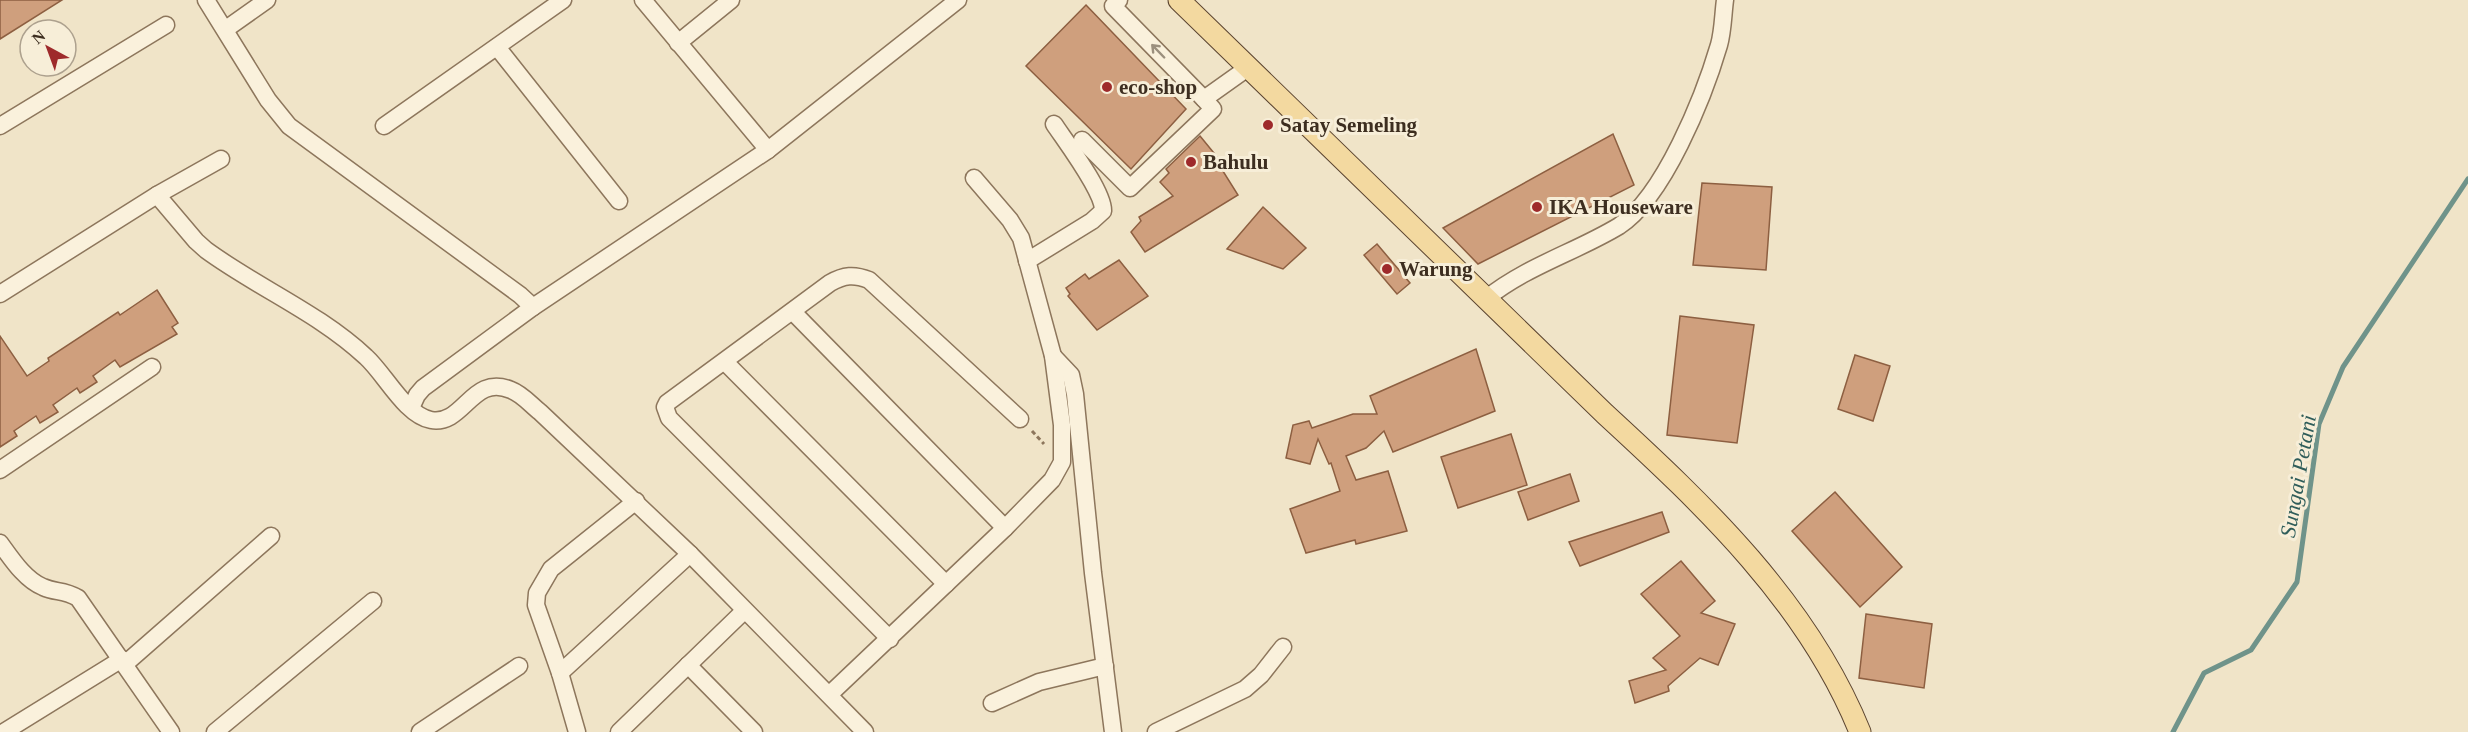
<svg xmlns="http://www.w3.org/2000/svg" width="2468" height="732" font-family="'Times New Roman',serif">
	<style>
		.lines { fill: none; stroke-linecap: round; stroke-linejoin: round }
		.stream { stroke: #6f938a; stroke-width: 5 }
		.building { fill: #cf9f7d; stroke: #8d5f41; stroke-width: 1.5 }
		.minor-casing { stroke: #8d765c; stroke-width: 19 }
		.major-casing { stroke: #5b4430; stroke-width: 23 }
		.path { stroke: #8d765c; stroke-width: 3; stroke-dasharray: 4.5 3; stroke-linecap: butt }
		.minor { stroke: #faf1dc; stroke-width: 16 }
		.major { stroke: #f3d9a0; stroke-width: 21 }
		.oneway { stroke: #9c907e }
		.poi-dot { fill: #9e2a2b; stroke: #f7eed8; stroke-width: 2 }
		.labels { text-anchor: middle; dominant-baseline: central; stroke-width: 6; stroke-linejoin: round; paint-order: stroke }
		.poi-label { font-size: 21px; font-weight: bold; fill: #3d2e20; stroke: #f7eed8; text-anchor: start }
		.water-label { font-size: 22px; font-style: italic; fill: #2f5d5a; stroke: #f7eed8 }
	</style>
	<rect width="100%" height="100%" fill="#f0e4c8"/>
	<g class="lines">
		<polyline class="stream" points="2173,732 2204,673 2251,650 2297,582 2319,424 2343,367 2468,179"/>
	</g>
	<g class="building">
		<polygon points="0,0 62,0 0,39"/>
		<polygon points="1086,5 1186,109 1131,169 1026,66"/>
		<polygon points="1613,134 1634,185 1478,264 1443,228"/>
		<polygon points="1200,136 1218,158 1216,160 1238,195 1145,252 1131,232 1141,221 1139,217 1173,196 1160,182 1169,173 1166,169"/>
		<polygon points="1702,183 1772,187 1766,270 1693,265"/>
		<polygon points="1263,207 1306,248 1283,269 1227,249"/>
		<polygon points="1377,244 1410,283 1397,294 1364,255"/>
		<polygon points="1119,260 1148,296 1097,330 1068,296 1070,294 1066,288 1085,274 1089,279"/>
		<polygon points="157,290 178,323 172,327 177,334 120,367 115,360 93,376 97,382 80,393 77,388 53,405 58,412 40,423 36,416 14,431 17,436 0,447 0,336 27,376 49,361 48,358 118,312 120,315"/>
		<polygon points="1680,316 1754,325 1737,443 1667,435"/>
		<polygon points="1476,349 1495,411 1393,452 1384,431 1366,448 1346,456 1356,480 1388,471 1407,531 1356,544 1355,540 1306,553 1290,509 1340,491 1331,463 1329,464 1318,439 1310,464 1286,458 1293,425 1309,421 1312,428 1353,414 1377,414 1370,396"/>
		<polygon points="1855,355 1890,366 1873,421 1838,409"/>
		<polygon points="1511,434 1527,485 1458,508 1441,457"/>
		<polygon points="1570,474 1579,501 1528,520 1518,492"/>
		<polygon points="1835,492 1902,567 1860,607 1792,531"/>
		<polygon points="1662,512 1669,532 1580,566 1569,542"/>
		<polygon points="1681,561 1715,601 1701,613 1735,624 1718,665 1700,658 1668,686 1669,691 1635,703 1629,681 1666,670 1653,658 1680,636 1641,594"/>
		<polygon points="1866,614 1932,624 1924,688 1859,678"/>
	</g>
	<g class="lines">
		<defs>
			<g id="minor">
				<polyline points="206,0 268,100 289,126 520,295 533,307 768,150 958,0"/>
				<polyline points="643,0 768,150"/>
				<polyline points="1119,0 1113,6 1204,99 1249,67"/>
				<polyline points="226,29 267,0"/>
				<polyline points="678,43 731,0"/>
				<polyline points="497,47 619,201"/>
				<polyline points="0,126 166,25"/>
				<polyline points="384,126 563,0"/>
				<polyline points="1082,140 1130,188 1213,109 1204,99"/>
				<polyline points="157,195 221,159"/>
				<path d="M1027,261l65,-40 11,-10c1,-19 -37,-69 -49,-87"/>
				<path d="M0,294l157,-99 39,46 10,9c52,38 113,63 160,107 19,17 39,58 65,63 33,6 41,-47 80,-30 11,4 20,15 29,22l150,142 175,178"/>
				<path d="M1487,298c40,-32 89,-46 132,-72 45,-29 85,-130 100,-181 4,-14 4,-30 6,-45"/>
				<polyline points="793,312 1005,528"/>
				<polyline points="1053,356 1071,375 1075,394 1093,573 1113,732"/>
				<polyline points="725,362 946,584"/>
				<polyline points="411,408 417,395 423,388 533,307"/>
				<polyline points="0,470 152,367"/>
				<path d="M0,543c11,15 25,37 43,44 13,6 20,2 35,11l93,134"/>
				<path d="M890,639l-221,-221 -4,-11 2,-4 163,-120c14,-8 24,-9 39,-3l151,139"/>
				<polyline points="125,664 271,536"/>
				<polyline points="688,665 754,732"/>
				<polyline points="560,673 690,554"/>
				<polyline points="830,694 1005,528 1052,480 1062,462 1062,425 1053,356 1021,238 1010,220 974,178"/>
				<polyline points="992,703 1039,682 1105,666"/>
				<polyline points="4,732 122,659"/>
				<polyline points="215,732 373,601"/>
				<polyline points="420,732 519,666"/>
				<polyline points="577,732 560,673 536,605 537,593 551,569 636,501"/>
				<polyline points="619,732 744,611"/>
				<polyline points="1156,732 1245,689 1261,675 1283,647"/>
			</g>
			<path id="major" d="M1179,0l426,414c100,92 203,189 255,318"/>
		</defs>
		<use href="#minor" class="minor-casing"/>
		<use href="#major" class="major-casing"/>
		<polyline class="path" points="1032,431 1044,444"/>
		<use href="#minor" class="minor"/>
		<use href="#major" class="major"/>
	</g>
	<defs><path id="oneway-shaft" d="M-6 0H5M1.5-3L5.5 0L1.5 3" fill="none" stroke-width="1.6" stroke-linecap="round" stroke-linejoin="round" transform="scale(1.5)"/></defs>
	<use class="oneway" href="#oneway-shaft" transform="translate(1158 51) rotate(-134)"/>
	<g class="poi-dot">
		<circle cx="1107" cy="87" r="6"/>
		<circle cx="1268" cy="125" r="6"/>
		<circle cx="1191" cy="162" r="6"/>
		<circle cx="1537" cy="207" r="6"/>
		<circle cx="1387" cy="269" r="6"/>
	</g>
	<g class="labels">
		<g class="poi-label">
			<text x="1119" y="87">eco-shop</text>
			<text x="1280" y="125">Satay Semeling</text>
			<text x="1203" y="162">Bahulu</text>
			<text x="1549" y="207">IKA Houseware</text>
			<text x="1399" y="269">Warung</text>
		</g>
		<g class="water-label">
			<text transform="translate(2298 476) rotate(-80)">Sungai Petani</text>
		</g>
	</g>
	<g transform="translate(48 48) rotate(319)"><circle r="28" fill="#f7eed8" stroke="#ada18e" stroke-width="1.5"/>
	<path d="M0-4.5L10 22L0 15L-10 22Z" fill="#9e2a2b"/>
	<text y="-9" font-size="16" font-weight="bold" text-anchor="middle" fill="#3d2e20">N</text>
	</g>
</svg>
